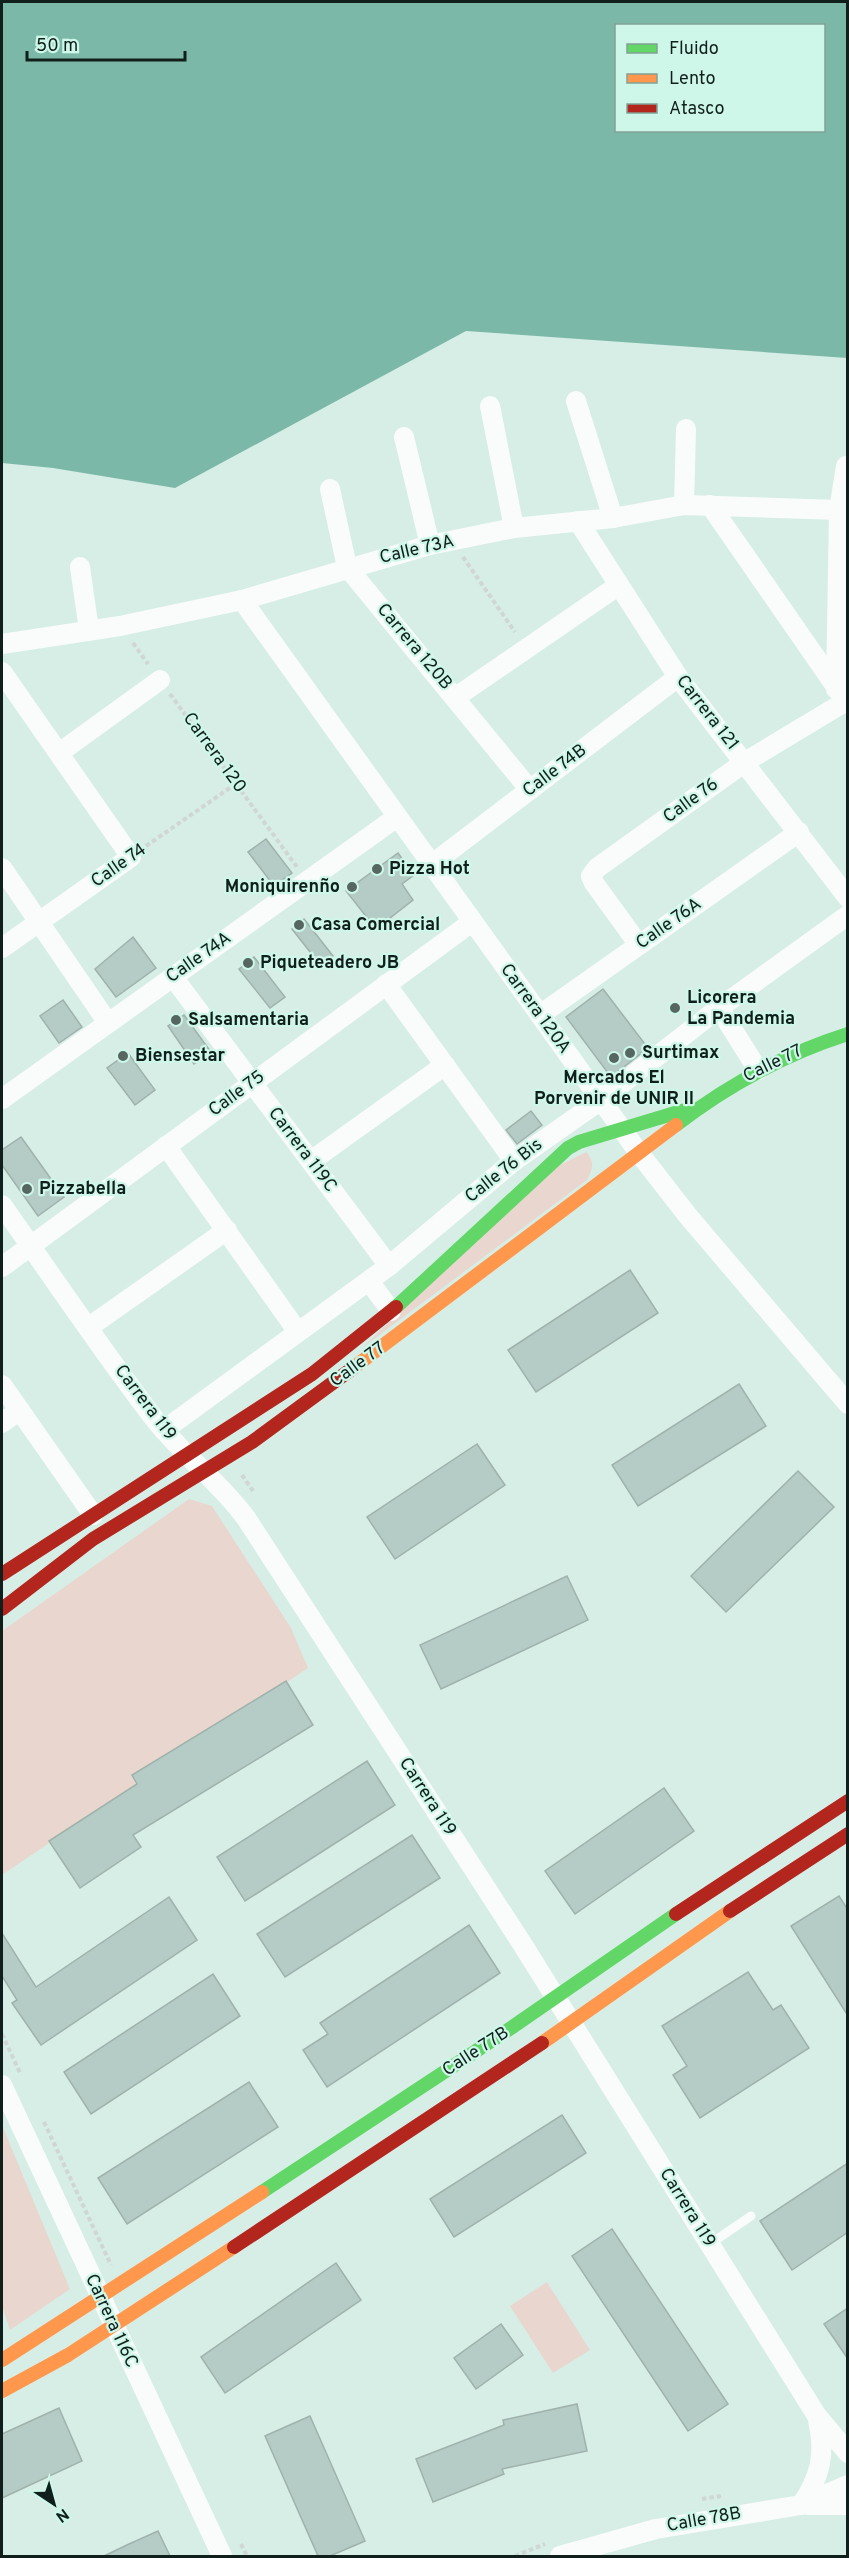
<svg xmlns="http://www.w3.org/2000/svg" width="849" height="2558" font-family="Overpass,sans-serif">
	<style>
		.green { fill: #e9d7cf }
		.water { fill: #7cb8a8; fill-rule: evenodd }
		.building { fill: #b4ccc5; stroke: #9fb2ab; stroke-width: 1.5 }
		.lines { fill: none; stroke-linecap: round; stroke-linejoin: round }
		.path { stroke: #cfd6d4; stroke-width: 4; stroke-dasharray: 4.5 3; stroke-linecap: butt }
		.lane { stroke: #f9fcfb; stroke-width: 9 }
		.street { stroke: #f9fcfb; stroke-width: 20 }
		.fast { stroke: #63d668; stroke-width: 14 }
		.slow { stroke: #ff974d; stroke-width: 14 }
		.jam { stroke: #b3261e; stroke-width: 14 }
		.poi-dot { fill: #566762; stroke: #cef7ea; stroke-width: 2 }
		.labels { text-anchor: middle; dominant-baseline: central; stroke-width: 4.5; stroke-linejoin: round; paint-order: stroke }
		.street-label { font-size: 18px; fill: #101f1b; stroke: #cef7ea }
		.poi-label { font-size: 18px; font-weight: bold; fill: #101f1b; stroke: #cef7ea; text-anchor: start }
	</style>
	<rect width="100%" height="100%" fill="#d7eee6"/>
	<g class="green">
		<path d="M586,1152c9,9 7,17 1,28l-225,168 186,-177z"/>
		<polygon points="189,1499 212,1506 291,1628 308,1668 2,1875 2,1631"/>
		<polygon points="2,2125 70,2289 10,2330 2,2306"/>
		<polygon points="547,2282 590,2350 553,2373 510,2306"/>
	</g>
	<path class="water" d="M2,2h845v356l-381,-27 -291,157 -122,-20 -51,-5zM616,26h208v104h-208z"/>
	<g class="building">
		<polygon points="266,839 292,873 274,886 248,852"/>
		<polygon points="398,853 414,875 402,884 413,900 376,929 346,891"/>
		<polygon points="304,919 333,956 321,966 292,929"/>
		<polygon points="133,937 156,968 116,997 95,969"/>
		<polygon points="254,957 285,997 270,1008 239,969"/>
		<polygon points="603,989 648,1048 611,1077 566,1017"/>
		<polygon points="63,1000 82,1027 59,1043 40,1016"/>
		<polygon points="184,1015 211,1052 194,1064 168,1026"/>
		<polygon points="128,1053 155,1090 135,1105 107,1068"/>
		<polygon points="531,1111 542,1125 517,1144 506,1130"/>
		<polygon points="21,1137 64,1197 38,1216 2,1165 2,1150"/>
		<polygon points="630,1270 658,1313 536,1392 508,1350"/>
		<polygon points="739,1384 766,1426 638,1506 612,1465"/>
		<polygon points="477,1444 505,1485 395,1559 367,1517"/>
		<polygon points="798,1471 834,1507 726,1612 691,1576"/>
		<polygon points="567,1576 588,1620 441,1689 420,1645"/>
		<polygon points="286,1681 313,1725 133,1835 141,1847 80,1888 49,1841 137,1784 132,1775"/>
		<polygon points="367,1761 395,1805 245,1901 217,1857"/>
		<polygon points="664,1788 694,1831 575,1914 545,1871"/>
		<polygon points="412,1835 440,1878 285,1977 257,1934"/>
		<polygon points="839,1896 848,1910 848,2016 791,1926"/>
		<polygon points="169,1897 197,1940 41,2045 12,2003 17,2000 2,1976 2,1933 36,1987"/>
		<polygon points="469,1925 500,1973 327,2087 303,2050 328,2034 320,2023"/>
		<polygon points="748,1972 773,2010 781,2005 809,2048 700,2118 673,2075 687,2066 662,2026"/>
		<polygon points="213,1974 240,2016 91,2114 64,2072"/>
		<polygon points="249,2082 278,2127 127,2224 98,2178"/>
		<polygon points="562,2115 586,2153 454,2237 430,2199"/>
		<polygon points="848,2163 848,2232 792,2270 760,2221"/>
		<polygon points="612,2229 728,2404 688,2431 572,2256"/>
		<polygon points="336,2263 361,2300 225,2393 201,2357"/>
		<polygon points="848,2308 848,2359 824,2324"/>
		<polygon points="501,2324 523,2355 476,2389 454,2358"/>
		<polygon points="577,2404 587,2451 502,2469 504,2474 433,2502 416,2459 504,2425 503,2420"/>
		<polygon points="59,2408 82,2461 2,2498 2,2434"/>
		<polygon points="310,2416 365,2541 330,2556 318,2556 265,2436"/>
		<polygon points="158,2531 170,2556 104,2556 129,2544"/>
	</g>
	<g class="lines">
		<g class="path">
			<polyline points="463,557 515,632"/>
			<polyline points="133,643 148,664"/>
			<polyline points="170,694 297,867"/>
			<polyline points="146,846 237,783"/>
			<polyline points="242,1475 253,1491"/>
			<polyline points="2,2034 21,2075"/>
			<polyline points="44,2122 111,2265"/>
			<polyline points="702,2499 721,2496"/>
			<polyline points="241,2544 247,2556"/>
			<polyline points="515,2556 545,2544"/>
		</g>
		<polyline class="lane" points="710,2244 751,2216"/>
		<g class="street">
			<polyline points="576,401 613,518"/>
			<polyline points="490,406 514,528"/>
			<polyline points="404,437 430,545"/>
			<polyline points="330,489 347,567 530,790"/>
			<polyline points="684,505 686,429"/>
			<polyline points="710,505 848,704"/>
			<polyline points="578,521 678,677 848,898"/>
			<polyline points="80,567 89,630"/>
			<polyline points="242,600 639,1153 688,1216 848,1404"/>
			<polyline points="2,644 120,626 242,600 430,545 514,528 613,518 684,505 839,510"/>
			<polyline points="2,672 131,857 2,948"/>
			<polyline points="836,689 839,510 846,466"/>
			<polyline points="456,697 619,585"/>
			<polyline points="59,753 160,680"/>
			<polyline points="431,865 678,677"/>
			<polyline points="2,868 108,1023"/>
			<polyline points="639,945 594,883 591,876 597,868 745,762 848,700"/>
			<polyline points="173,977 389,1266"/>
			<polyline points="386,984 514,1161"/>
			<polyline points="719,1008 758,1070"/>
			<polyline points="540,1015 799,832"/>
			<polyline points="2,1099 397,817"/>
			<polyline points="166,1146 298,1332"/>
			<polyline points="311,1161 445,1065"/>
			<path d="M2,1205c50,71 98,143 151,212 28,37 66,64 93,101l275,424 296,474 31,37"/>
			<polyline points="2,1267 472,922"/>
			<polyline points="369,1281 391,1311"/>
			<polyline points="89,1327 227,1230"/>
			<polyline points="2,1385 93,1515"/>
			<polyline points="2,1423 20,1410"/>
			<polyline points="164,1430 389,1266 514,1161 601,1100 719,1008 848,915"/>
			<polyline points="2,2085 222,2556"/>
			<path d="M801,2505c19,-27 25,-51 17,-84"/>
			<polyline points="807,2505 848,2505"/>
			<polyline points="560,2556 656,2529 801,2505 848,2485"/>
		</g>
		<g class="fast">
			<path d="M676,1125c52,-40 109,-71 172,-91"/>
			<polyline points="396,1307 568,1148 579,1142 685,1110"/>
			<polyline points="262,2192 511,2028 676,1914"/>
		</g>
		<g class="slow">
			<polyline points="353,1368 676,1125"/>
			<polyline points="542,2043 730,1911"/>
			<polyline points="2,2360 262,2192"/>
			<polyline points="2,2391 68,2355 234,2247"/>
		</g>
		<g class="jam">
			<polyline points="2,1574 312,1374 396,1307"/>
			<polyline points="2,1609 93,1539 252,1442 353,1368"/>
			<polyline points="730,1911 848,1834"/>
			<polyline points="676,1914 848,1801"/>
			<polyline points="234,2247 542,2043"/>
		</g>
	</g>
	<g class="poi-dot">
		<circle cx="377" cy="869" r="6"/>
		<circle cx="352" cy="887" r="6"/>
		<circle cx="299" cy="925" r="6"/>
		<circle cx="248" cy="963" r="6"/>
		<circle cx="675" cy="1008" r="6"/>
		<circle cx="176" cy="1020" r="6"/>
		<circle cx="630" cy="1053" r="6"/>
		<circle cx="123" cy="1056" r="6"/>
		<circle cx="614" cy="1058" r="6"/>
		<circle cx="27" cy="1189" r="6"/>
	</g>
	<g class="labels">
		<g class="street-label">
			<text transform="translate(417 550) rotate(-13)">Calle 73A</text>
			<text transform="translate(414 647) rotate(50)">Carrera 120B</text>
			<text transform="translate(707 713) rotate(52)">Carrera 121</text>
			<text transform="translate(214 753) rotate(54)">Carrera 120</text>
			<text transform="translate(555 771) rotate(-37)">Calle 74B</text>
			<text transform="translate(691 801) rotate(-36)">Calle 76</text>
			<text transform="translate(119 866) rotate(-35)">Calle 74</text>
			<text transform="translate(669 924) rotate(-35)">Calle 76A</text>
			<text transform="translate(199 958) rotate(-35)">Calle 74A</text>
			<text transform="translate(535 1009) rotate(54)">Carrera 120A</text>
			<text transform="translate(773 1064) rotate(-26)">Calle 77</text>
			<text transform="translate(237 1094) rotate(-36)">Calle 75</text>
			<text transform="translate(302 1150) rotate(53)">Carrera 119C</text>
			<text transform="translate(504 1171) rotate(-38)">Calle 76 Bis</text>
			<text transform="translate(358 1365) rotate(-36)">Calle 77</text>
			<text transform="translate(145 1403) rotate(53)">Carrera 119</text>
			<text transform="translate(427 1797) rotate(57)">Carrera 119</text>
			<text transform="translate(476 2052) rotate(-33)">Calle 77B</text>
			<text transform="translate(687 2208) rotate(58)">Carrera 119</text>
			<text transform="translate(111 2321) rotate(65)">Carrera 116C</text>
			<text transform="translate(704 2520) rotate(-10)">Calle 78B</text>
		</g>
		<g class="poi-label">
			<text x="389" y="869">Pizza Hot</text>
			<text x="340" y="887" text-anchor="end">Moniquirenño</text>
			<text x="311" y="925">Casa Comercial</text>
			<text x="260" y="963">Piqueteadero JB</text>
			<text x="687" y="998">Licorera<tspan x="687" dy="21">La Pandemia</tspan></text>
			<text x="188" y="1020">Salsamentaria</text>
			<text x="642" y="1053">Surtimax</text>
			<text x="135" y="1056">Biensestar</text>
			<text x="614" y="1078" text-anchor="middle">Mercados El<tspan x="614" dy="21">Porvenir de UNIR II</tspan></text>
			<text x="39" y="1189">Pizzabella</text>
		</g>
	</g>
	<rect width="849" height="2558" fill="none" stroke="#101f1b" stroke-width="6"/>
	<rect x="615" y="24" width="210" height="108" fill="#cef7ea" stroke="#82a197" stroke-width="1.5"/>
	<rect x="627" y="44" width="30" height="9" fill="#63d668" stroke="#82a197" stroke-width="1.5"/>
	<text x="669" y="54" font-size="18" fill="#101f1b">Fluido</text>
	<rect x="627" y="74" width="30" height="9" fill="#ff974d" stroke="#82a197" stroke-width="1.5"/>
	<text x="669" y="84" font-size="18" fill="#101f1b">Lento</text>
	<rect x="627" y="104" width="30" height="9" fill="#b3261e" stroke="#82a197" stroke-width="1.5"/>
	<text x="669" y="114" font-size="18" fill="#101f1b">Atasco</text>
	<g transform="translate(54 2504) rotate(144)" stroke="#cef7ea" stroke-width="4.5" paint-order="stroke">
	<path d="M0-4.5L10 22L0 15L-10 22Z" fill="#101f1b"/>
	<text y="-9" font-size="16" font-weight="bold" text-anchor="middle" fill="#101f1b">N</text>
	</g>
	<path d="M27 51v9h158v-9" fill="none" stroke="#101f1b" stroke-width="3"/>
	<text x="36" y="51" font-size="18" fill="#101f1b" stroke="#cef7ea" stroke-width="4.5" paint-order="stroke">50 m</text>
</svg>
